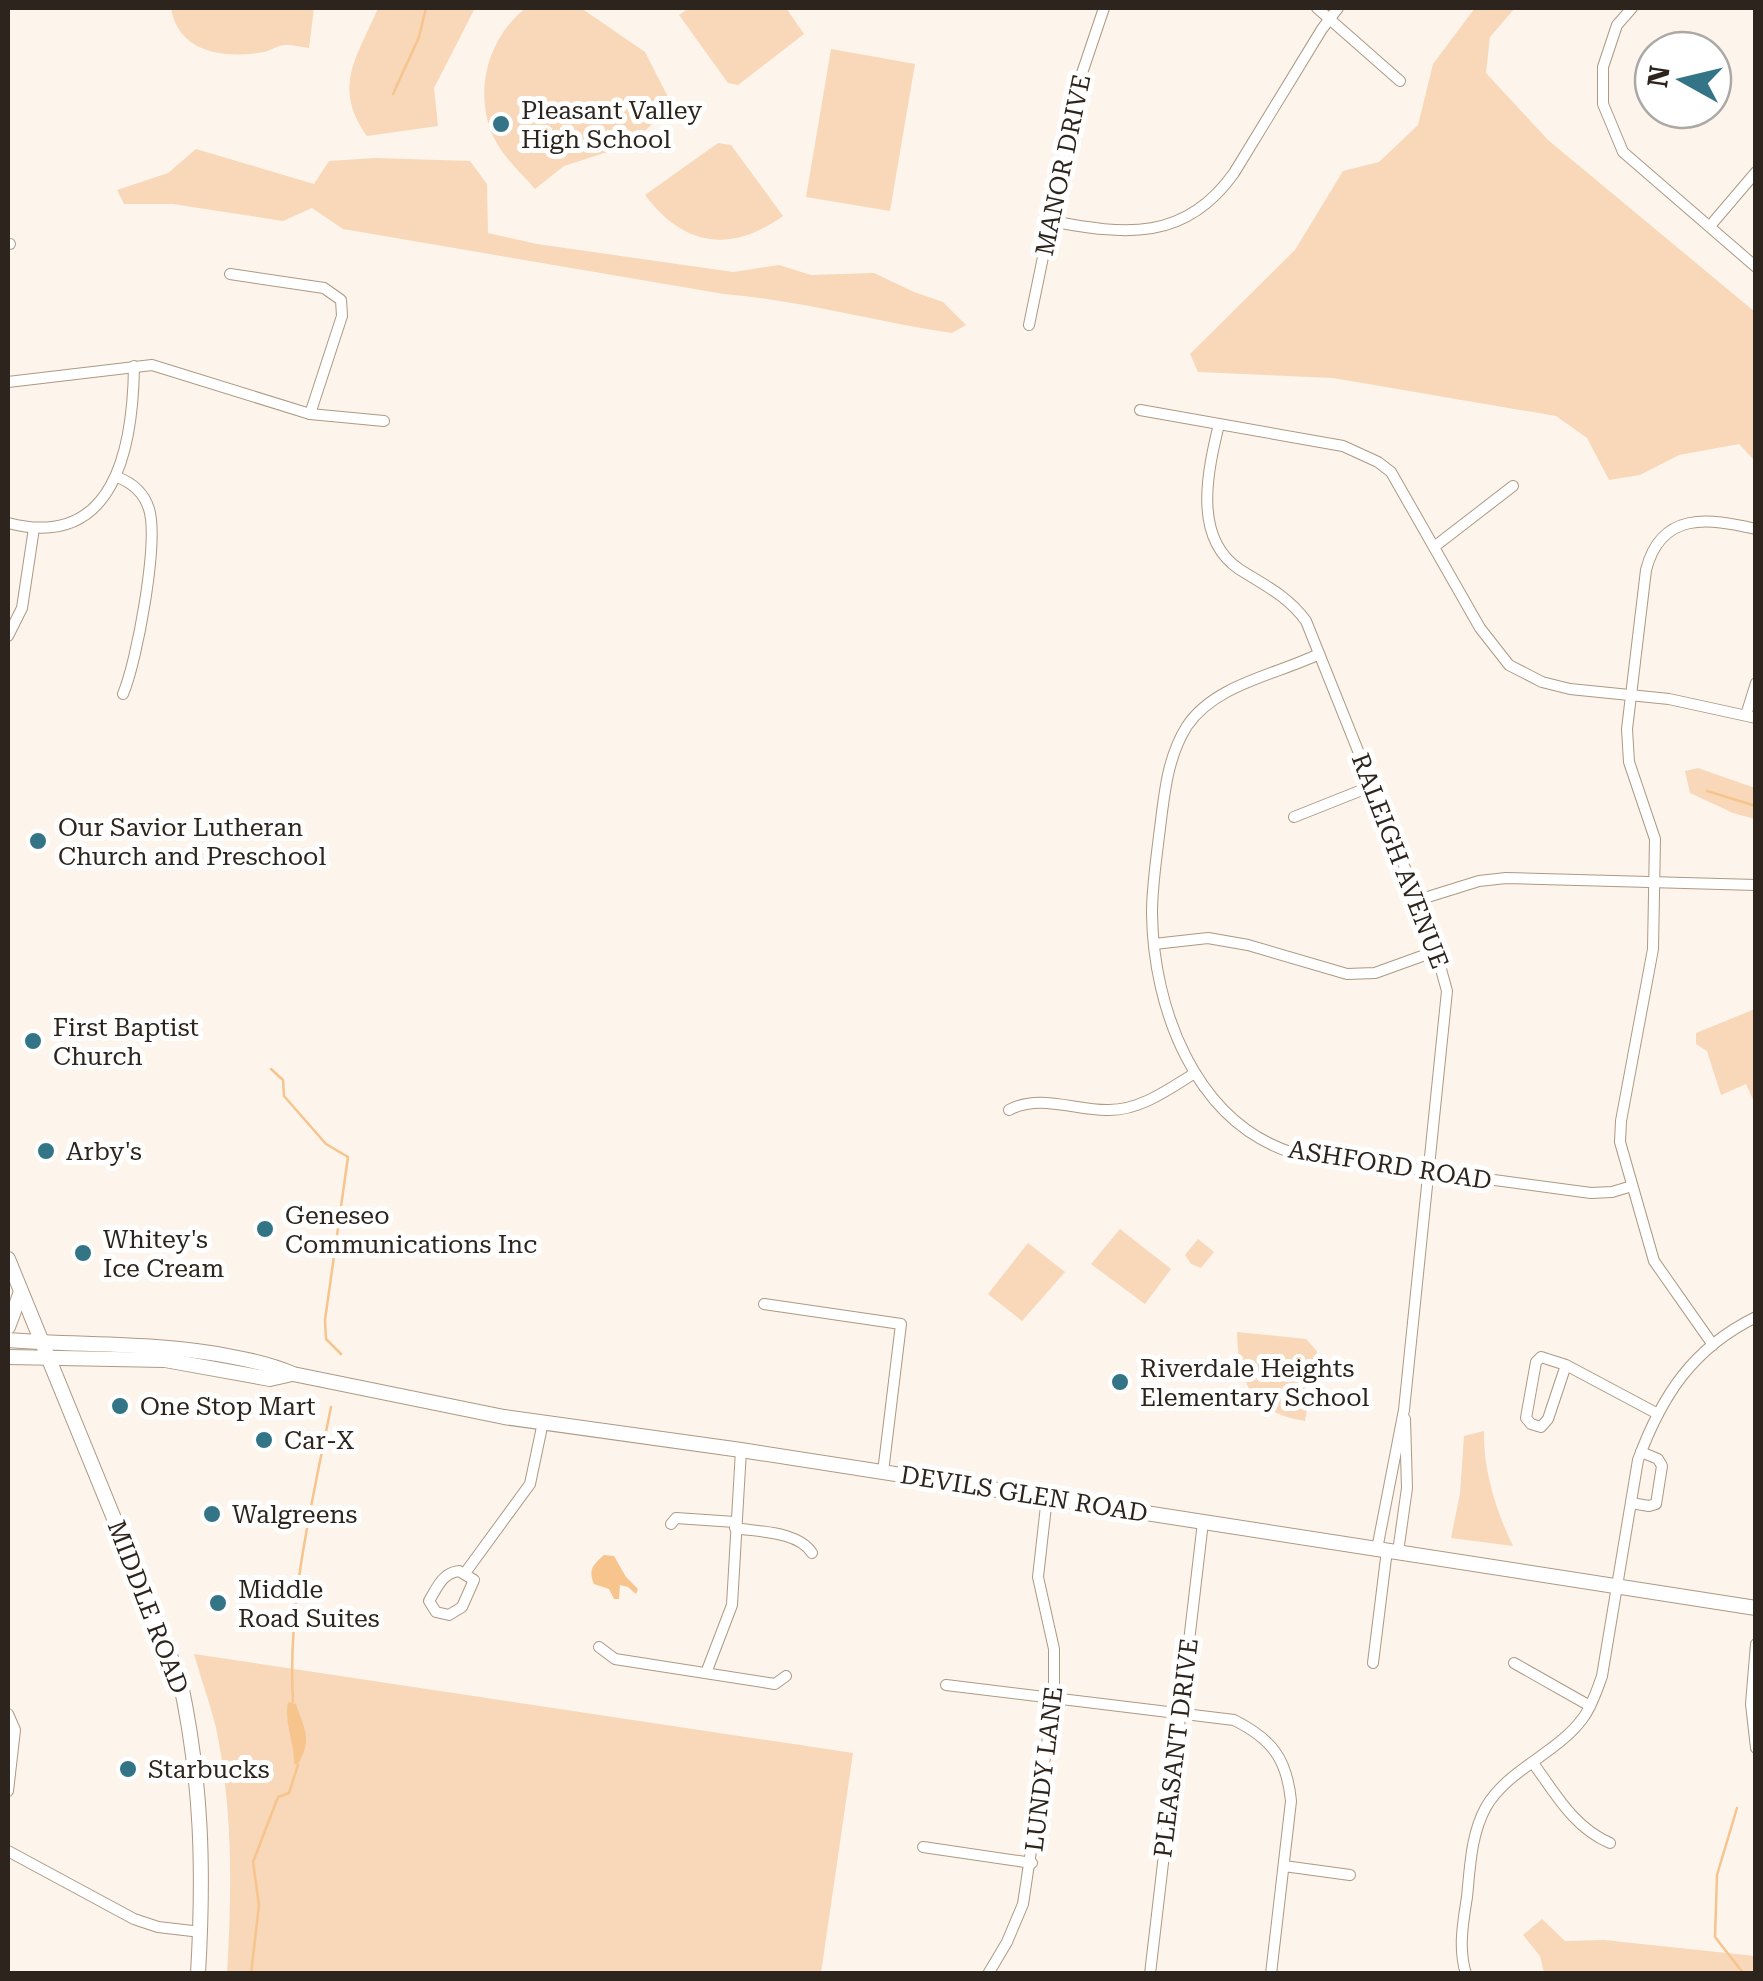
<svg xmlns="http://www.w3.org/2000/svg" width="1763" height="1981" font-family="'Roboto Serif',serif">
	<style>
		.green { fill: #f8d8b8 }
		.water { fill: #f7c48d }
		.lines { fill: none; stroke-linecap: round; stroke-linejoin: round }
		.stream { stroke: #f7c48d; stroke-width: 2.5 }
		.minor-casing { stroke: #ad9984; stroke-width: 12 }
		.major-casing { stroke: #ad9984; stroke-width: 16 }
		.minor { stroke: #fff; stroke-width: 10 }
		.major { stroke: #fff; stroke-width: 14 }
		.poi-dot { fill: #337586; stroke: #fff; stroke-width: 4 }
		.labels { text-anchor: middle; dominant-baseline: central; stroke-width: 10; stroke-linejoin: round; paint-order: stroke }
		.poi-label { font-size: 25px; fill: #2d251d; stroke: #fff; text-anchor: start }
		.street-label { font-size: 25px; fill: #2d251d; stroke: #fff }
	</style>
	<rect width="100%" height="100%" fill="#fdf4ec"/>
	<g class="green">
		<path d="M171,8h143l-5,40c-7,-1 -15,-3 -23,-3 -8,0 -14,5 -22,7 -39,7 -86,1 -93,-44z"/>
		<path d="M378,8h97l-41,80 4,38 -71,10c-35,-50 -10,-78 11,-128z"/>
		<path d="M526,8h55l64,44 22,43 -4,18 -31,31 -68,22 -29,23c-14,-16 -31,-31 -41,-51 -21,-45 -7,-100 32,-130z"/>
		<polygon points="689,8 786,8 804,34 738,85 728,83 679,15"/>
		<polygon points="1475,8 1515,8 1490,37 1486,73 1548,140 1755,312 1755,461 1739,444 1679,455 1640,475 1609,480 1587,438 1556,416 1333,378 1198,372 1190,354 1295,250 1343,171 1379,162 1418,125 1433,64"/>
		<polygon points="831,49 915,64 890,211 806,197"/>
		<path d="M718,143l13,2 52,71c-52,37 -99,31 -138,-21z"/>
		<path d="M196,149l118,35 15,-23 46,-3 95,3 17,23 1,49 49,11 196,28 46,-7 32,10 63,-2 40,19 29,10 23,23 -14,8c-76,-11 -151,-33 -228,-39l-381,-65 -31,-21 -29,13 -110,-17h-49l-7,-14 51,-17z"/>
		<polygon points="1698,768 1755,788 1755,819 1733,813 1690,793 1685,771"/>
		<polygon points="1755,1009 1755,1104 1746,1084 1721,1095 1707,1051 1696,1044 1696,1033"/>
		<polygon points="1120,1229 1171,1269 1145,1304 1091,1264"/>
		<polygon points="1198,1239 1214,1252 1201,1268 1191,1264 1185,1255"/>
		<polygon points="1028,1243 1065,1272 1022,1321 988,1294"/>
		<path d="M1237,1332l69,7 11,12 -12,70c-54,-8 -67,-40 -68,-89z"/>
		<path d="M1484,1431c-1,39 12,80 29,115l-62,-8 9,-44 4,-58z"/>
		<path d="M194,1654l659,99 -32,220h-594c5,-81 6,-165 -11,-245 -6,-25 -15,-49 -22,-74z"/>
		<polygon points="1542,1919 1565,1941 1604,1940 1755,1956 1755,1973 1544,1973 1540,1956 1523,1935"/>
	</g>
	<g class="water">
		<path d="M604,1555l10,1 12,21 12,12 -2,5 -8,-7 -8,-2 -1,14h-5l-5,-10 -15,-5c-6,-15 -1,-19 10,-29z"/>
		<path d="M288,1702l8,2c8,25 17,35 2,60h-4c1,-21 -10,-40 -6,-62z"/>
	</g>
	<g class="lines">
		<g class="stream">
			<polyline points="393,94 419,37 426,8"/>
			<polyline points="1707,791 1756,806"/>
			<polyline points="271,1069 283,1080 284,1096 326,1144 348,1157 325,1320 326,1339 341,1354"/>
			<path d="M293,1702c-6,-99 19,-199 38,-295"/>
			<polyline points="1737,1808 1717,1875 1715,1937 1744,1974"/>
			<polyline points="251,1974 259,1905 253,1862 278,1797 289,1793 298,1765"/>
		</g>
		<defs>
			<g id="minor">
				<polyline points="1317,8 1400,81"/>
				<polyline points="1632,8 1617,25 1603,67 1603,104 1623,152 1756,267"/>
				<path d="M1051,221c74,14 134,21 183,-48l88,-144 16,-21"/>
				<polyline points="1710,226 1756,172"/>
				<polyline points="8,244 10,244"/>
				<polyline points="230,274 324,288 341,300 342,316 310,414"/>
				<polyline points="1029,325 1079,82 1104,8"/>
				<polyline points="8,382 152,365 310,414 384,421"/>
				<polyline points="1140,410 1343,446 1378,462 1391,472 1480,628 1509,665 1542,682 1570,689 1669,699 1756,718"/>
				<path d="M1219,424c-11,46 -27,113 20,145 25,16 49,27 67,52l125,312 16,58 -43,419 -27,139"/>
				<path d="M117,477c16,6 27,16 32,32 10,33 -12,152 -26,185"/>
				<path d="M8,523c107,28 125,-76 126,-157"/>
				<polyline points="1434,547 1513,486"/>
				<polyline points="8,636 22,608 34,528"/>
				<path d="M1319,654c-43,21 -104,30 -132,72 -21,33 -23,73 -28,110 -3,26 -7,51 -7,77 1,95 43,209 141,240l298,40 21,-1 20,-6"/>
				<polyline points="1746,715 1756,683"/>
				<polyline points="1294,817 1372,786"/>
				<polyline points="1418,900 1479,881 1506,878 1756,885"/>
				<polyline points="1154,944 1208,938 1248,945 1347,974 1375,973 1436,951"/>
				<path d="M1009,1110c31,-17 67,1 100,0 32,0 60,-21 86,-37"/>
				<polyline points="764,1304 901,1324 883,1472"/>
				<path d="M1713,1345l-59,-84 -34,-119 1,-21 32,-172 2,-110 -26,-77 -2,-33 19,-159c15,-59 62,-52 110,-41"/>
				<polyline points="1566,1365 1548,1419 1541,1427 1531,1424 1526,1418 1536,1362 1541,1357 1566,1365 1658,1414"/>
				<polyline points="1631,1503 1649,1506 1656,1504 1662,1466 1658,1459 1641,1452"/>
				<polyline points="671,1524 676,1518 735,1522"/>
				<path d="M735,1528c23,4 63,3 77,25"/>
				<polyline points="1398,1552 1407,1488 1405,1419"/>
				<path d="M459,1571l15,9 -12,27 -13,8 -13,-3 -7,-11c8,-13 13,-28 30,-30z"/>
				<polyline points="465,1573 530,1484 543,1422"/>
				<polyline points="1756,1644 1751,1704 1756,1748"/>
				<polyline points="599,1647 615,1659 775,1684 786,1676"/>
				<polyline points="1373,1663 1387,1550"/>
				<polyline points="1514,1663 1590,1706"/>
				<polyline points="706,1673 732,1605 741,1450"/>
				<path d="M946,1685l288,35c38,19 53,39 57,81l-20,173"/>
				<polyline points="8,1714 15,1730 8,1791"/>
				<path d="M1533,1763c22,30 41,65 77,80"/>
				<polyline points="923,1847 1032,1863"/>
				<polyline points="8,1851 134,1919 158,1927 201,1932"/>
				<polyline points="1284,1866 1350,1875"/>
				<polyline points="988,1974 1007,1942 1023,1904 1054,1697 1054,1649 1038,1577 1047,1497"/>
				<polyline points="1150,1974 1203,1522"/>
				<path d="M1466,1974c-8,-26 -3,-51 1,-77 3,-30 4,-63 19,-90 22,-38 72,-54 97,-89 9,-12 14,-28 19,-42l36,-216c24,-65 55,-112 118,-143"/>
			</g>
			<g id="major">
				<path d="M8,1259l172,421c22,102 24,190 18,294"/>
				<polyline points="8,1327 21,1292"/>
				<path d="M8,1340c76,6 150,2 225,17 22,4 40,8 60,17l211,43 237,33 1015,158"/>
				<polyline points="8,1357 165,1360 270,1379 292,1374"/>
			</g>
		</defs>
		<use href="#minor" class="minor-casing"/>
		<use href="#major" class="major-casing"/>
		<use href="#minor" class="minor"/>
		<use href="#major" class="major"/>
	</g>
	<g class="poi-dot">
		<circle cx="501" cy="124" r="10"/>
		<circle cx="38" cy="841" r="10"/>
		<circle cx="33" cy="1041" r="10"/>
		<circle cx="46" cy="1151" r="10"/>
		<circle cx="265" cy="1229" r="10"/>
		<circle cx="83" cy="1253" r="10"/>
		<circle cx="1120" cy="1382" r="10"/>
		<circle cx="120" cy="1406" r="10"/>
		<circle cx="264" cy="1440" r="10"/>
		<circle cx="212" cy="1514" r="10"/>
		<circle cx="218" cy="1603" r="10"/>
		<circle cx="128" cy="1769" r="10"/>
	</g>
	<g class="labels">
		<g class="poi-label">
			<text x="521" y="110">Pleasant Valley<tspan x="521" dy="29">High School</tspan></text>
			<text x="58" y="827">Our Savior Lutheran<tspan x="58" dy="29">Church and Preschool</tspan></text>
			<text x="53" y="1027">First Baptist<tspan x="53" dy="29">Church</tspan></text>
			<text x="66" y="1151">Arby's</text>
			<text x="285" y="1215">Geneseo<tspan x="285" dy="29">Communications Inc</tspan></text>
			<text x="103" y="1239">Whitey's<tspan x="103" dy="29">Ice Cream</tspan></text>
			<text x="1140" y="1368">Riverdale Heights<tspan x="1140" dy="29">Elementary School</tspan></text>
			<text x="140" y="1406">One Stop Mart</text>
			<text x="284" y="1440">Car-X</text>
			<text x="232" y="1514">Walgreens</text>
			<text x="238" y="1589">Middle<tspan x="238" dy="29">Road Suites</tspan></text>
			<text x="148" y="1769">Starbucks</text>
		</g>
		<g class="street-label">
			<text transform="translate(1063 165) rotate(-78)">MANOR DRIVE</text>
			<text transform="translate(1400 861) rotate(69)">RALEIGH AVENUE</text>
			<text transform="translate(1390 1165) rotate(9)">ASHFORD ROAD</text>
			<text transform="translate(1024 1494) rotate(9)">DEVILS GLEN ROAD</text>
			<text transform="translate(148 1607) rotate(69)">MIDDLE ROAD</text>
			<text transform="translate(1176 1748) rotate(-83)">PLEASANT DRIVE</text>
			<text transform="translate(1044 1769) rotate(-83)">LUNDY LANE</text>
		</g>
	</g>
	<rect width="1763" height="1981" fill="none" stroke="#2d251d" stroke-width="20"/>
	<g transform="translate(1683 80) rotate(278)"><circle r="48" fill="#ffffff" stroke="#aba8a5" stroke-width="2.5"/>
	<path d="M0-8L18 38L0 25L-18 38Z" fill="#337586"/>
	<text y="-15" font-size="28" font-weight="bold" text-anchor="middle" fill="#2d251d">N</text>
	</g>
</svg>
